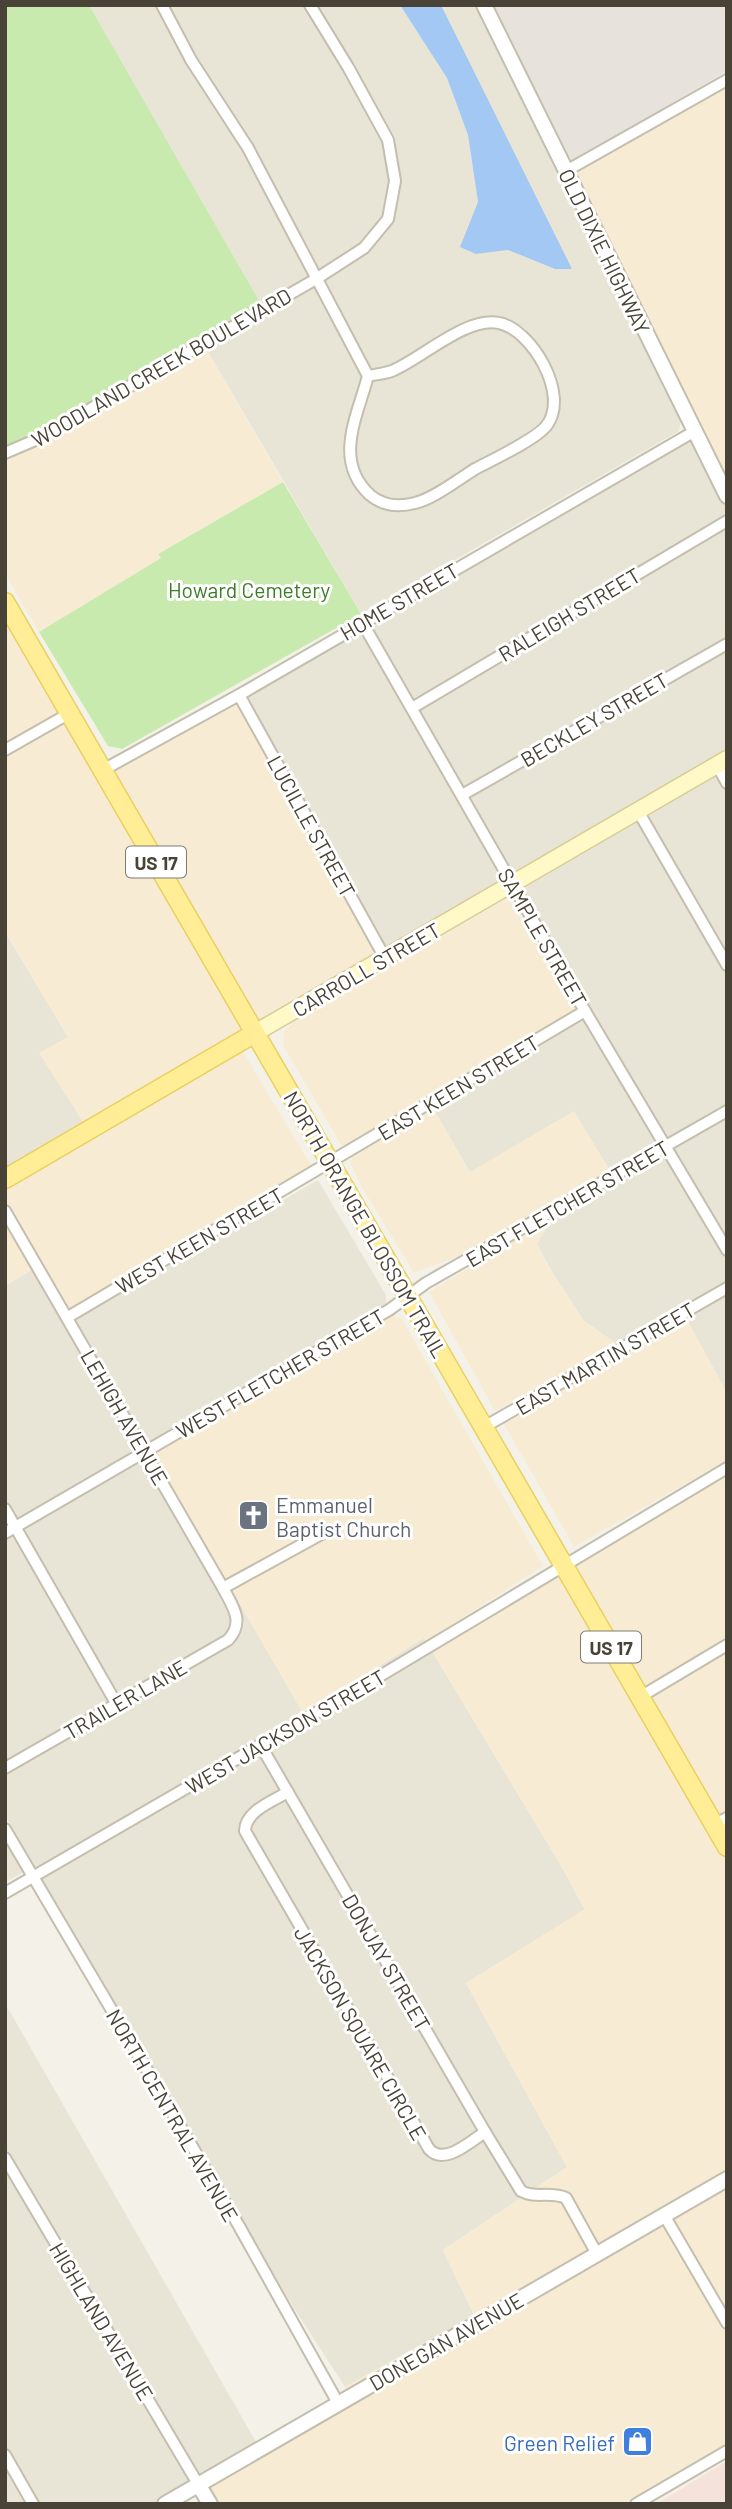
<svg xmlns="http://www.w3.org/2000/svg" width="732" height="2509" font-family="Barlow,sans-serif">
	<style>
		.residential { fill: #e9e5d6 }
		.commercial { fill: #f7ecd3 }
		.industrial { fill: #e7e3dc }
		.medical { fill: #f5e2db }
		.green { fill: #c8eaaf }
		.water { fill: #a2c8f3 }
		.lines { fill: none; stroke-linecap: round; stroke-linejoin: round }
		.minor-casing { stroke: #c3bead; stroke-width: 14 }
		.tertiary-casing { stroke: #c3bead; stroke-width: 18 }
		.secondary-casing { stroke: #d6cd96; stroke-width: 19 }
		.primary-casing { stroke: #e8d062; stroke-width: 21 }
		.minor { stroke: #fff; stroke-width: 10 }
		.tertiary { stroke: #fff; stroke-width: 14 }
		.secondary { stroke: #fff8c7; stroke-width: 16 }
		.primary { stroke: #ffee96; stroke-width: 18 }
		.labels { text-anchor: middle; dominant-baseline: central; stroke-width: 6; stroke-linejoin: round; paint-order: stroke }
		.shield { fill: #fff; stroke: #7f7b72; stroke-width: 2 }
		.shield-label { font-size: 19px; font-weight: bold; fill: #484336 }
		.street-label { font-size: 21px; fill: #484336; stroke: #fff }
		.park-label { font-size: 21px; fill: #3d7c27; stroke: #fff }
		.worship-label { font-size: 21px; fill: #5b616d; stroke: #fff; text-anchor: start }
		.shop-label { font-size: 21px; fill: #366cbe; stroke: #fff; text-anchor: end }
	</style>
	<rect width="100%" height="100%" fill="#f4f2e8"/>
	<g class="residential">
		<polygon points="89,5 156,5 243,150 309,276 261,304"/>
		<polygon points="168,5 303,5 344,70 383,142 390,181 383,216 361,243 318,271 252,145 195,57"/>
		<polygon points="316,5 400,5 447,78 468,135 478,202 477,254 508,250 555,269 571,269 441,5 479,5 682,416 679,431 361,614 207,350 315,287 362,376 345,438 345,467 352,482 363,495 376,506 387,510 402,511 421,508 523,450 552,427 561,403 554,372 525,328 499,317 479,318 455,328 389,366 371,370 324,281 368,253 393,223 400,183 393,138 353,65"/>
		<polygon points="498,328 517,336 545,377 550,402 543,421 518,439 416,497 400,499 379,495 360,475 356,464 356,441 372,381 395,376 460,338 481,330"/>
		<polygon points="693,438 727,508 727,514 413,700 370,625"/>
		<polygon points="727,528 727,637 463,787 419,711"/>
		<polygon points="361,630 504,881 387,949 246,697"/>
		<polygon points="727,650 727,752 513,876 469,798"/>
		<polygon points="715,773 727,793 727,955 645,814"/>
		<polygon points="636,819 727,975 727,1104 667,1138 519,887"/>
		<polygon points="5,932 68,1037 85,1125 5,1172"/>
		<polygon points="584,1019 658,1144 610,1171 574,1112 470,1173 433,1108"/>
		<polygon points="727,1118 727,1239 673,1148"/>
		<polygon points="664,1154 727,1260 727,1281 617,1344 584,1321 552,1272 537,1244 546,1226 544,1222"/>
		<polygon points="318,1180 386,1295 386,1305 148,1444 75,1320"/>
		<polygon points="33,1269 138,1449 17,1519 5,1499 5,1286"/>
		<polygon points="727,1294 727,1389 725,1390 686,1318"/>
		<polygon points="144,1459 219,1591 231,1615 232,1623 225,1636 118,1695 23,1530"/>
		<polygon points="14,1535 109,1700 5,1761 5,1540"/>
		<polygon points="232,1590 303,1713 424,1638 426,1641 258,1741 36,1868 5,1816 5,1774 232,1645 243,1630 244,1622 230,1591"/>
		<polygon points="432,1651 563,1869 585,1910 466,1983 567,2167 443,2250 474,2315 345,2387 267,2266 42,1879"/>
		<polygon points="5,1840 24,1872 5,1882"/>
		<polygon points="5,2003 256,2442 200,2476 5,2147"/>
		<polygon points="5,2167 191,2482 153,2504 39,2504 5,2445"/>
		<polygon points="5,2465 27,2504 5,2504"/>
	</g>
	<g class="commercial">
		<polygon points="727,87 727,478 705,439 594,216 575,173"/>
		<polygon points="207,350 283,482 159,553 161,558 39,632 5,574 5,460 42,443"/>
		<polygon points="5,612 62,711 5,743"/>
		<polygon points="237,703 377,955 256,1025 110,772"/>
		<polygon points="68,721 247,1031 85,1125 39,1053 68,1037 5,932 5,757"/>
		<polygon points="508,898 578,1009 348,1145 341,1145 283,1045 284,1031 296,1020"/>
		<polygon points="243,1052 311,1165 69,1309 5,1202 5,1186"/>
		<polygon points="433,1108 470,1172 574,1111 610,1171 469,1252 414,1273 360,1184 350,1162 354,1155"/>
		<polygon points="5,1222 33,1269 5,1285"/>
		<polygon points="544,1222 547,1226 537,1244 552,1272 584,1321 617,1344 495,1411 429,1292"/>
		<polygon points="392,1315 402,1319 543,1566 426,1641 423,1638 303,1713 232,1590 330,1536 325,1526 226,1580 154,1454"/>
		<polygon points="686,1318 725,1389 727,1389 727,1460 574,1547 504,1424"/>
		<polygon points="727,1475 727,1638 642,1689 571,1567"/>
		<polygon points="562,1572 727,1857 727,2172 598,2246 570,2195 561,2190 549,2187 548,2198 562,2202 589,2251 340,2396 339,2394 345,2389 345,2387 474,2315 443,2250 567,2167 466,1983 585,1909 563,1869 432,1651"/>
		<polygon points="727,1652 727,1811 716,1818 647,1699"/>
		<polygon points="727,2186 727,2313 671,2217"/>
		<polygon points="662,2223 727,2334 727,2445 624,2504 219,2504 208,2486"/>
	</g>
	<polygon class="industrial" points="493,5 727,5 727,71 571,162"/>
	<polygon class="medical" points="727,2461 727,2504 656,2504"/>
	<g class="green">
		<polygon points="5,5 89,5 261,304 37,433 5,447"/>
		<polygon points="283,482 361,614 122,749 108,746 39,632 161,558 158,554"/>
	</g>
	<polygon class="water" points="400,5 441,5 572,269 555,269 508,250 476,254 460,247 478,202 468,135 447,78"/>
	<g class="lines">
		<defs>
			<g id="minor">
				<path d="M162,5l29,55 57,88 120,228c-11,41 -35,85 2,119 13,11 29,12 45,8 18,-4 44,-24 60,-34 17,-9 62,-30 72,-44 23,-31 -16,-96 -48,-102 -32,-7 -77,35 -105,47 -8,4 -18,4 -26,6"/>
				<polyline points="566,171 727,80"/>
				<polyline points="5,453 40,438 316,279 364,248 388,219 395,181 388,140 348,67 310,5"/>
				<polyline points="362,622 585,1011 727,1250"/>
				<polyline points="239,695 385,958"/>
				<polyline points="412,708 727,521"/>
				<polyline points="5,750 70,713"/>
				<polyline points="717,765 727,783"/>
				<polyline points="103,770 239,695 695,431"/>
				<polyline points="462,795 727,644"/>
				<polyline points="638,811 727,965"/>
				<path d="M5,1211l218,377c10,19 22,34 5,52l-223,128"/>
				<polyline points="68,1317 585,1011"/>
				<polyline points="484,1427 727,1288"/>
				<polyline points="5,1509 116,1703"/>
				<polyline points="5,1533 389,1310 426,1283 727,1111"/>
				<polyline points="223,1588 323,1533"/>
				<polyline points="640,1697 727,1645"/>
				<polyline points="261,1746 485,2132"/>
				<path d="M288,1792c-15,9 -43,19 -43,39l184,318c15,17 41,-7 56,-17l36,59c14,8 30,0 45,7l31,56"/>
				<polyline points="714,1825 727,1818"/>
				<polyline points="5,1829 239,2226 338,2403"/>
				<polyline points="5,1893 385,1673 727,1468"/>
				<polyline points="5,2158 198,2484"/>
				<polyline points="664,2215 727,2323"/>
				<polyline points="5,2455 33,2504"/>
				<polyline points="636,2504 727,2451"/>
			</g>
			<g id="tertiary">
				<polyline points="484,5 727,496"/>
				<polyline points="198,2484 210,2504"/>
				<polyline points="165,2504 727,2179"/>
			</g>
			<polyline id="secondary" points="255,1033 727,759"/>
			<g id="primary">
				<polyline points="5,602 727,1847"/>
				<polyline points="5,1179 255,1033"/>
			</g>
		</defs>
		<use href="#minor" class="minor-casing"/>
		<use href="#tertiary" class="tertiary-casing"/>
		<use href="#secondary" class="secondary-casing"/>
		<use href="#primary" class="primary-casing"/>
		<use href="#minor" class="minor"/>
		<use href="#tertiary" class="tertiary"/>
		<use href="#secondary" class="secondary"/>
		<use href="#primary" class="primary"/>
	</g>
	<defs>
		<symbol id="church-square" viewBox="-11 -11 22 22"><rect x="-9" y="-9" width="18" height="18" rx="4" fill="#6b7280" stroke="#fff"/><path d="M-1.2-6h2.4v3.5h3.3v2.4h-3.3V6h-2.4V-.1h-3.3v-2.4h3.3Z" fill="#fff"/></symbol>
		<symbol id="shop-square" viewBox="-11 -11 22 22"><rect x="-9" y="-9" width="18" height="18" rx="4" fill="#3f7fe0" stroke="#fff"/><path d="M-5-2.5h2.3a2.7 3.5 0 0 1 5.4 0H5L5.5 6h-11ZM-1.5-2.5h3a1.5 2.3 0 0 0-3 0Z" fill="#fff"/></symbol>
	</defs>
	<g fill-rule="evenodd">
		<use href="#church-square" x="236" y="1498" width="35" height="35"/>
		<use href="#shop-square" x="620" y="2424" width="35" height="35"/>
	</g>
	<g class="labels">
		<g class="shield">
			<rect x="126" y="846.5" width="60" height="31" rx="5"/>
			<rect x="581" y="1631.5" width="60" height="31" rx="5"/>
		</g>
		<g class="shield-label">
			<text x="156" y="862">US 17</text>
			<text x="611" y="1647">US 17</text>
		</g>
		<g class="street-label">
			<text transform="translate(605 251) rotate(64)">OLD DIXIE HIGHWAY</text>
			<text transform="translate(161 367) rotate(-30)">WOODLAND CREEK BOULEVARD</text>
			<text transform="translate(399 601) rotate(-30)">HOME STREET</text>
			<text transform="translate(569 614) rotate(-31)">RALEIGH STREET</text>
			<text transform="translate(594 719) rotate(-30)">BECKLEY STREET</text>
			<text transform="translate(312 826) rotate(61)">LUCILLE STREET</text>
			<text transform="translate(543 937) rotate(60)">SAMPLE STREET</text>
			<text transform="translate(366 969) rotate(-30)">CARROLL STREET</text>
			<text transform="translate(458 1087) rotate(-31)">EAST KEEN STREET</text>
			<text transform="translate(567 1203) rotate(-30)">EAST FLETCHER STREET</text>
			<text transform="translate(366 1224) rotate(60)">NORTH ORANGE BLOSSOM TRAIL</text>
			<text transform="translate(199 1240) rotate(-30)">WEST KEEN STREET</text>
			<text transform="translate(605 1358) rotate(-30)">EAST MARTIN STREET</text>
			<text transform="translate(280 1373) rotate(-30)">WEST FLETCHER STREET</text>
			<text transform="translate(125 1417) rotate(60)">LEHIGH AVENUE</text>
			<text transform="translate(125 1699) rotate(-30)">TRAILER LANE</text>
			<text transform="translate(285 1731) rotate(-30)">WEST JACKSON STREET</text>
			<text transform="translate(387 1962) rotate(60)">DONJAY STREET</text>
			<text transform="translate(361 2033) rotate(60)">JACKSON SQUARE CIRCLE</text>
			<text transform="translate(173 2115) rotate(60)">NORTH CENTRAL AVENUE</text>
			<text transform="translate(102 2321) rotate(59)">HIGHLAND AVENUE</text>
			<text transform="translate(446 2341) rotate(-30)">DONEGAN AVENUE</text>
		</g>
		<g class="park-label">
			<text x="249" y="589">Howard Cemetery</text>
		</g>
		<g class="worship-label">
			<text x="276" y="1504">Emmanuel<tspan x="276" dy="24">Baptist Church</tspan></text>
		</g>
		<g class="shop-label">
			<text x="615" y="2442">Green Relief</text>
		</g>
	</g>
	<rect width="732" height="2509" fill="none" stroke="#484336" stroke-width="14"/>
</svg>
